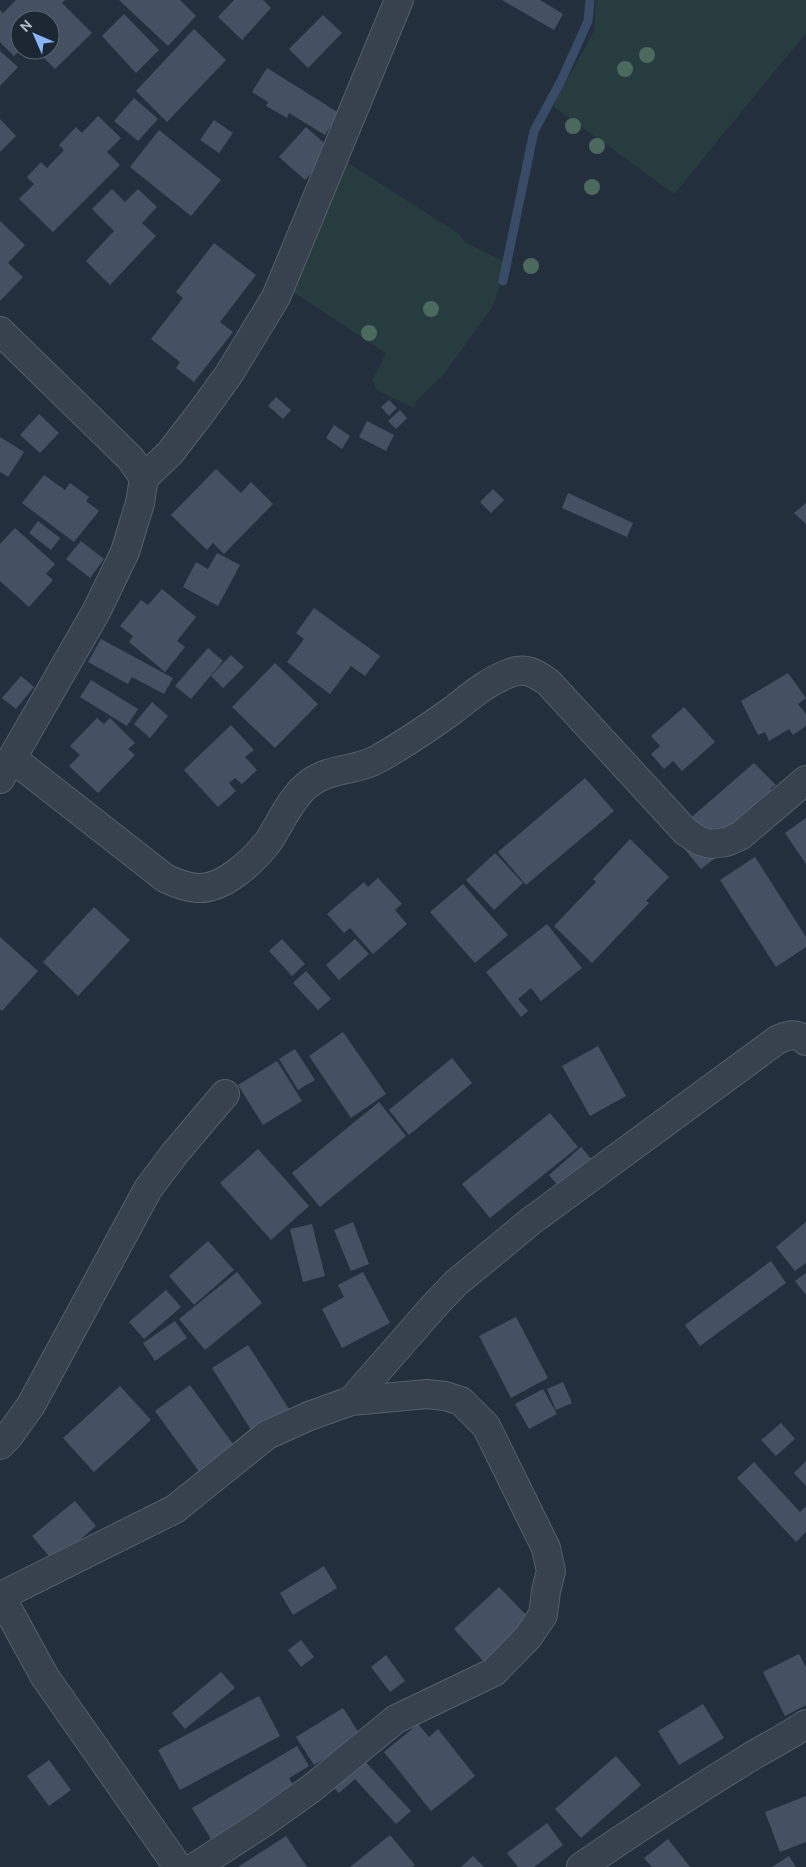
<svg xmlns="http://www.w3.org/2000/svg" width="806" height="1867" font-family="Ubuntu,sans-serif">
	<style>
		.green { fill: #263c3f }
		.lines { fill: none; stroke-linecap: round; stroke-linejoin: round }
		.stream { stroke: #394c67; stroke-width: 9 }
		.building { fill: #455162 }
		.minor-casing { stroke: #565f6c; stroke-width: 30 }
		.minor { stroke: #38414e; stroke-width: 28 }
		.tree { fill: #4b6a5d }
	</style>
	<rect width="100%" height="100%" fill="#242f3e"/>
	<g class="green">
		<polygon points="596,0 806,0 806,33 674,194 553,106 594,31"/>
		<polygon points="345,161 459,234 465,242 507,263 493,306 444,374 417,400 414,408 378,391 372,381 386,353 293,292"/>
	</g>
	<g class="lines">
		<polyline class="stream" points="503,281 534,131 561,81 588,21 590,0"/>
	</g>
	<g class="building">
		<polygon points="16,0 65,0 62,3 92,33 55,69 36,50 50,50 50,20 20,20 20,50 14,56 0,42 0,10 3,13"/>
		<polygon points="119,0 180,0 196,16 168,46"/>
		<polygon points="234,0 263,0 271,8 242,40 218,17"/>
		<polygon points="502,0 540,0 563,14 554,30"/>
		<polygon points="124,14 159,50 136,73 102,36"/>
		<polygon points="323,15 342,33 308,68 289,49"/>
		<polygon points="194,29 226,60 167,122 136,91"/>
		<polygon points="0,51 18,67 0,86"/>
		<polygon points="267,68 339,113 325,135 289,113 287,118 266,106 268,102 252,92"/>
		<polygon points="134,98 158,119 138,141 114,121"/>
		<polygon points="98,116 121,138 107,152 120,165 53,232 19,199 34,184 27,177 41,162 47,168 64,150 59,145 76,127 82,133"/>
		<polygon points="0,119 16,136 0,152"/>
		<polygon points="214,120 233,133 219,153 200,140"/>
		<polygon points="306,127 332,150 305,180 279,157"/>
		<polygon points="159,130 221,180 191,216 130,167"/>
		<polygon points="112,189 125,202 138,189 157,207 142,223 156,236 110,285 86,261 114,231 92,209"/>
		<polygon points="0,221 25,245 8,263 23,277 0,301"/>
		<polygon points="214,243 256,275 220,322 233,332 194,382 176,368 180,362 151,339 183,298 176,292"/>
		<polygon points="276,397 291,410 283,419 268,406"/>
		<polygon points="389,400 397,408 389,416 381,407"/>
		<polygon points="400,410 407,418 396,429 388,421"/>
		<polygon points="39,414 59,433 40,453 20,435"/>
		<polygon points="367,421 394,435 386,451 359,437"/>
		<polygon points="334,425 350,436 342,449 326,438"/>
		<polygon points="0,437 24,452 8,477 0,472"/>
		<polygon points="216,469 241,493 251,482 273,504 224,554 213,543 207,550 171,515"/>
		<polygon points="44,475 65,490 70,483 89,497 86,501 99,511 74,542 22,503"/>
		<polygon points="493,489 504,500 491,513 480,502"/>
		<polygon points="568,493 633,523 627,537 562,508"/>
		<polygon points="806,503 806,524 794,513"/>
		<polygon points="38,521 60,538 51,550 29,533"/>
		<polygon points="15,528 55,564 46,574 53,580 29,607 0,581 0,544"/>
		<polygon points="81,541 104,559 90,578 66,559"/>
		<polygon points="217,553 240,565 218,606 183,587 196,562 208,569"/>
		<polygon points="162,589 196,617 177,641 185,647 165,672 129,642 133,636 120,626 141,600 148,605"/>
		<polygon points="314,608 380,656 365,676 351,666 330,694 287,662 304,639 296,633"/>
		<polygon points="101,639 173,678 164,694 132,677 128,684 88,662"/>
		<polygon points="208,648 223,661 191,699 175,686"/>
		<polygon points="231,655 244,667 223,688 211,676"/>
		<polygon points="275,663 318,704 275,748 232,707"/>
		<polygon points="788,673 806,698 798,704 806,714 806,726 793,735 789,729 769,741 765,732 758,735 741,701"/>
		<polygon points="21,676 34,687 16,709 2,698"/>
		<polygon points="91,680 138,709 127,726 80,697"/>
		<polygon points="152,702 168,716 150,738 134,724"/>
		<polygon points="684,707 715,742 682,771 673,761 664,769 651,754 660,746 651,736"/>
		<polygon points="97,718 104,724 110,718 135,743 128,749 135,755 98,793 69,766 80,755 70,746"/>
		<polygon points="231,725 254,750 245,757 257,770 242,784 235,778 229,783 236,791 218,807 184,770"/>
		<polygon points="754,763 776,785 770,789 785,805 701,869 672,834"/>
		<polygon points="585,778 614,811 526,885 498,852"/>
		<polygon points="806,818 806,864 785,833"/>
		<polygon points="630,839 669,877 646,901 649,903 592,963 554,926 596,882 593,879"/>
		<polygon points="495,853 523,883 494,910 466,880"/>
		<polygon points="755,857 806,937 806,947 776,967 720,880"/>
		<polygon points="378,878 402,904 395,910 407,924 373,954 350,928 344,933 327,914 364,882 368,887"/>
		<polygon points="463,884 508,935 475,963 430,912"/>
		<polygon points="94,907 130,940 78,996 43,962"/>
		<polygon points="547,924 582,968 541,1001 531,988 518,999 528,1011 521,1017 486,972"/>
		<polygon points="0,937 38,971 2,1011 0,1009"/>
		<polygon points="282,939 305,964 292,976 269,951"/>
		<polygon points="355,939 369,954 339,980 326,965"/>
		<polygon points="306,971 331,999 318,1010 293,983"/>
		<polygon points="343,1032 386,1094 351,1118 309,1056"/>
		<polygon points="598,1046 626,1096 590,1116 562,1066"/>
		<polygon points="295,1049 315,1080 298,1090 279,1059"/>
		<polygon points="452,1058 472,1083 409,1135 389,1110"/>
		<polygon points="277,1061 302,1101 263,1125 238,1085"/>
		<polygon points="379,1102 406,1136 320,1207 292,1173"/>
		<polygon points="550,1113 578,1147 490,1218 462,1184"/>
		<polygon points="581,1147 592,1160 560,1188 549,1175"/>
		<polygon points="258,1149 309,1206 271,1240 220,1183"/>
		<polygon points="353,1222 369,1264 351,1271 334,1230"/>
		<polygon points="806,1222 806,1263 795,1271 776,1247"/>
		<polygon points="312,1224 325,1276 303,1282 290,1229"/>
		<polygon points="208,1241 234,1270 194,1305 169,1276"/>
		<polygon points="771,1261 786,1283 700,1346 685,1325"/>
		<polygon points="237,1272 262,1303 205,1350 179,1319"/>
		<polygon points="363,1272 390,1323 342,1348 322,1309 344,1297 338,1285"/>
		<polygon points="806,1273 806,1295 795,1281"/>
		<polygon points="166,1290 181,1307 144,1339 129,1322"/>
		<polygon points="516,1317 548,1378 511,1398 479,1336"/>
		<polygon points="175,1321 187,1338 155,1361 143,1343"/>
		<polygon points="248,1345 289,1409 253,1433 212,1368"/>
		<polygon points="563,1382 572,1403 556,1410 547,1389"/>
		<polygon points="190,1385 238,1451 203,1477 155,1411"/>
		<polygon points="120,1386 151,1420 94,1472 63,1438"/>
		<polygon points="543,1389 557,1414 529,1429 515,1404"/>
		<polygon points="781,1423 795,1439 776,1456 761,1440"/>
		<polygon points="806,1461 806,1486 794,1473"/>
		<polygon points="754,1462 800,1512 805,1507 806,1508 806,1532 796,1542 737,1478"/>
		<polygon points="75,1501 96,1526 54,1562 32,1536"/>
		<polygon points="324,1566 337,1588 293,1615 280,1593"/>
		<polygon points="499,1587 531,1620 485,1663 454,1629"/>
		<polygon points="301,1640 314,1657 301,1667 288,1650"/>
		<polygon points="799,1654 806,1667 806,1705 785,1716 763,1672"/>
		<polygon points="386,1655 405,1681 390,1692 371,1667"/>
		<polygon points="221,1672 235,1688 185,1729 172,1713"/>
		<polygon points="259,1696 280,1736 180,1790 158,1750"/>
		<polygon points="703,1704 724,1738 679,1765 658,1731"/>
		<polygon points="343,1708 361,1736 314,1765 296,1737"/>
		<polygon points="418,1724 429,1737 438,1729 475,1776 431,1811 384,1752"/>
		<polygon points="297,1746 309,1766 289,1778 298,1794 214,1844 192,1808"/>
		<polygon points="359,1755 411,1811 396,1824 355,1779 339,1793 329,1782"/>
		<polygon points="616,1756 641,1785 581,1838 555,1809"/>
		<polygon points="49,1760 71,1790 49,1806 27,1776"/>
		<polygon points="806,1796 806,1842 780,1852 765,1812"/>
		<polygon points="547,1823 563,1845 534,1867 518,1867 507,1853"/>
		<polygon points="390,1835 415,1865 412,1867 350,1867"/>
		<polygon points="286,1836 307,1867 238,1867"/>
		<polygon points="668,1839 690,1867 652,1867 644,1858"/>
		<polygon points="473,1856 484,1867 461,1867"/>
		<polygon points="789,1856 796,1867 772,1867"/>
	</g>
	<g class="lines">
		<defs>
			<g id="minor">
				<polyline points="0,331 131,459 144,478 140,503 125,552 96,612 0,779"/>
				<polyline points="144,478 170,453 203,410 229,374 276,297 399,0"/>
				<path d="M13,759l152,119c10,5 20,9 32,10 26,2 56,-27 71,-46 12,-18 22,-42 38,-56 22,-19 47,-14 70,-26 27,-15 52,-32 77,-50 18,-14 35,-29 57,-37 16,-6 25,0 38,9l138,150 14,9 11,3 15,-2 14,-6 66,-56"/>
				<path d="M351,1401l83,-95 22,-23 75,-62 246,-181c11,-5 19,-8 29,1"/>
				<polyline points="0,1445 8,1437 31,1405 148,1189 175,1153 225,1094"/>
				<polyline points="0,1595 45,1677 178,1867"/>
				<polyline points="1,1596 175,1509 267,1435 309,1416 351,1401 427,1394 445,1396 461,1401 486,1426 546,1548 551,1571 546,1591 543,1615 528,1637 494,1672 396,1719 312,1788 263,1823 195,1867"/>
				<path d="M581,1867c53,-37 108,-72 163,-106 20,-13 42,-23 62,-37"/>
			</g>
		</defs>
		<use href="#minor" class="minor-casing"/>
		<use href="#minor" class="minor"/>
	</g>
	<g class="tree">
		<circle cx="647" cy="55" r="8"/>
		<circle cx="625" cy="69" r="8"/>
		<circle cx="573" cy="126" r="8"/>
		<circle cx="597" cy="146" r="8"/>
		<circle cx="592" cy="187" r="8"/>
		<circle cx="531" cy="266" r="8"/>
		<circle cx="431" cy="309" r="8"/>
		<circle cx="369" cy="333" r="8"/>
	</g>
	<g transform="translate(35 35) rotate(315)"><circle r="24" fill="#1d2633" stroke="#59626f"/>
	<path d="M0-4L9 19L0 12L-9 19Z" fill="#8ab4f8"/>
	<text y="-8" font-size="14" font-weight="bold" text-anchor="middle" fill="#b4bcc9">N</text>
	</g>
</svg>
